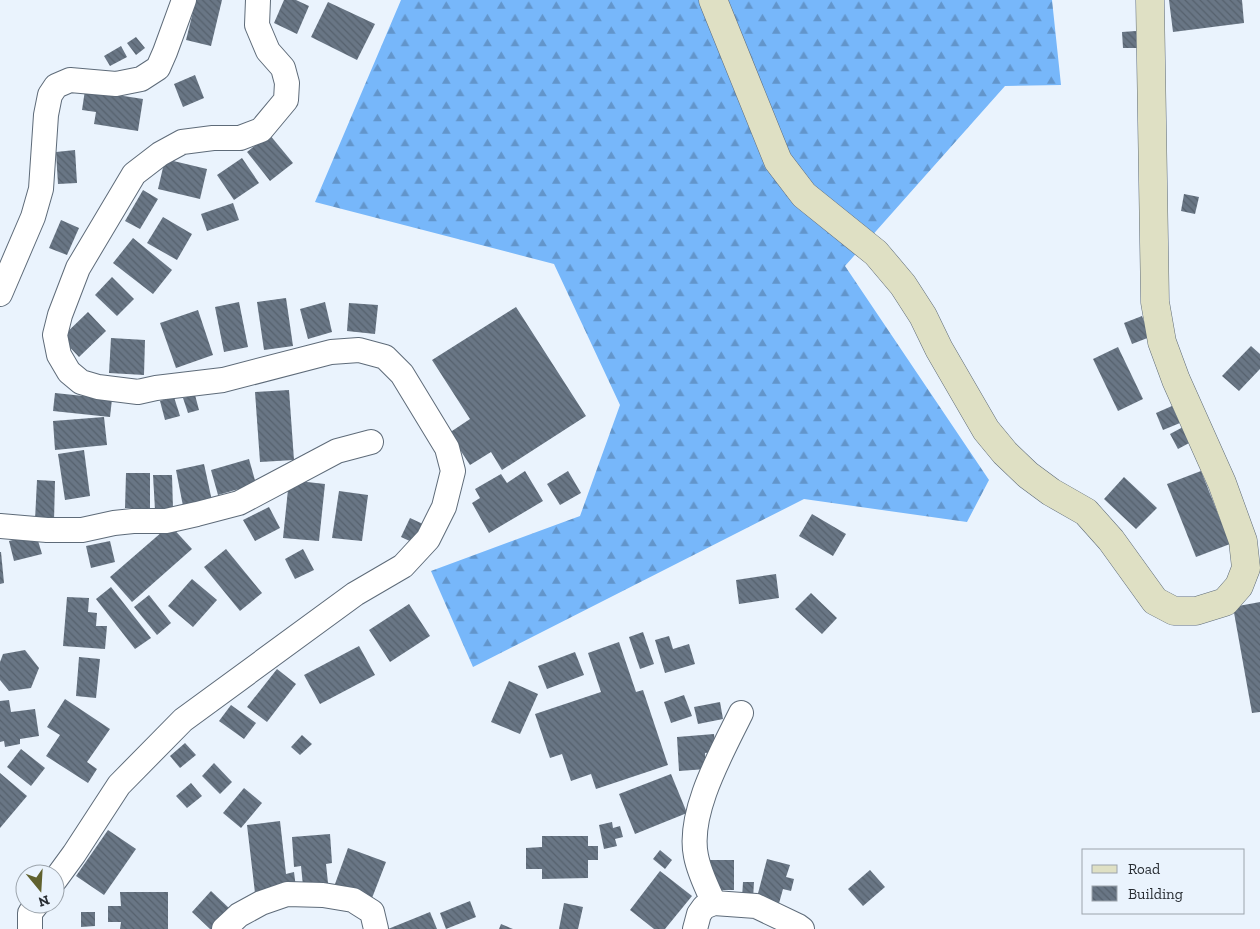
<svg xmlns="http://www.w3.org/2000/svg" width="1260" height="929" font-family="'Zilla Slab',serif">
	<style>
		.forest { fill: url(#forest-firs) }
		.building { fill: url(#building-back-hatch) }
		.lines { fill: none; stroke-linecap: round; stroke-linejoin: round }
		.street-casing { stroke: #5e6b79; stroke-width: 26 }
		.secondary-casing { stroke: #5e6b79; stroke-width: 29 }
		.street { stroke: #fff; stroke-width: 24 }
		.secondary { stroke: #dfe0c4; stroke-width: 28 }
	</style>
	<defs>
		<pattern id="forest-firs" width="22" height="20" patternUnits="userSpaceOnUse" patternTransform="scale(1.25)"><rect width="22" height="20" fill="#77b7fa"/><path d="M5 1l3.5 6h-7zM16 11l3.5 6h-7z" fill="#6295cb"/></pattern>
		<pattern id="building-back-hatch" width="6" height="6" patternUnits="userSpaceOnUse" patternTransform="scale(1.25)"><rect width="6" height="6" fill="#697685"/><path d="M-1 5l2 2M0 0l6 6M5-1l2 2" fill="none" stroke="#56616d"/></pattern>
	</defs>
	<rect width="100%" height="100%" fill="#eaf3fd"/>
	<polygon class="forest" points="401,0 1052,0 1061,85 1005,86 845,266 989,480 967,522 804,499 473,667 431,571 580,516 620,405 554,264 315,202"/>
	<g class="building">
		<polygon points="196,0 222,0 211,46 186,40"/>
		<polygon points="284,0 296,0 309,6 297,34 274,23"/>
		<polygon points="1169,0 1242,0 1244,23 1173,32"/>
		<polygon points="328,2 375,24 357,60 311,37"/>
		<polygon points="1136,31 1137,48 1123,48 1122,32"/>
		<polygon points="136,37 145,48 136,55 127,43"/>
		<polygon points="121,46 127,57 110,66 104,56"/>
		<polygon points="195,75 204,98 183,107 174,84"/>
		<polygon points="85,90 143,99 138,131 94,124 96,112 82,110"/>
		<polygon points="269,134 293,163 270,181 247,152"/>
		<polygon points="75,150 77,183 58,184 56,152"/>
		<polygon points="242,158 259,183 234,200 217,175"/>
		<polygon points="165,159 207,169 200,199 158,189"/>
		<polygon points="143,190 158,199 140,229 125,221"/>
		<polygon points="1184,194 1199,197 1195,214 1181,211"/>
		<polygon points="233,203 239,220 207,231 201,214"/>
		<polygon points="163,217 192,234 177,260 147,243"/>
		<polygon points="61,220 79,228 67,255 49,248"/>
		<polygon points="133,238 172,270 153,294 113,263"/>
		<polygon points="112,277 134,299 117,316 95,295"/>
		<polygon points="286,298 293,346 264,350 257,302"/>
		<polygon points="239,302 248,347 224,352 215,307"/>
		<polygon points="325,302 332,332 308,339 300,309"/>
		<polygon points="349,303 378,305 375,334 347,331"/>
		<polygon points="516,307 586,416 502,470 491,452 470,465 449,433 470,419 432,360"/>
		<polygon points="198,310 213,355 176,368 160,323"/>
		<polygon points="88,312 106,331 79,357 61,338"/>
		<polygon points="1142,316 1150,337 1132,344 1124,323"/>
		<polygon points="111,338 145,340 144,375 109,373"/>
		<polygon points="1251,346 1260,354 1260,369 1239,391 1222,376"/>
		<polygon points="1118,347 1143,399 1118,411 1093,359"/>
		<polygon points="289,390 294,460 260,462 255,392"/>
		<polygon points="55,393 112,399 110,417 53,411"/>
		<polygon points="195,395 199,410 188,413 183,398"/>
		<polygon points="174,397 180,416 165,420 160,401"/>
		<polygon points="1172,406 1180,423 1163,430 1156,413"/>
		<polygon points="104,417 107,445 55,450 53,421"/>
		<polygon points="1183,427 1191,442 1178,449 1170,434"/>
		<polygon points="84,450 90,496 65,500 58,454"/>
		<polygon points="249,459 256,484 218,495 211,470"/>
		<polygon points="204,464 212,501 183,506 176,470"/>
		<polygon points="525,471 543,501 489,533 472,503 480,498 475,489 501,474 507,483"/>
		<polygon points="568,471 581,493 560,505 547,484"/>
		<polygon points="1201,471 1230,544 1196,557 1167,484"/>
		<polygon points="126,473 150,473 150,508 125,508"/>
		<polygon points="153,475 172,475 173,509 155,510"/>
		<polygon points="1124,477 1157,508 1136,529 1104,499"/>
		<polygon points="37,480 55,481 54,521 35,520"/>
		<polygon points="289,480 325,484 319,541 283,538"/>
		<polygon points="339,491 368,495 362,541 332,538"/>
		<polygon points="269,507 280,528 255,541 243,520"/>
		<polygon points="812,514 846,534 833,556 799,536"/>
		<polygon points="410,518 423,524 414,543 401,537"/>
		<polygon points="170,525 192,549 132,602 110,577"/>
		<polygon points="36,534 42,554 14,561 9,541"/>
		<polygon points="110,541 115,562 91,568 86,546"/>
		<polygon points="226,549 262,593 240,611 204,567"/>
		<polygon points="303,549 314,570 295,579 285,559"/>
		<polygon points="0,552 1,552 4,583 0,584"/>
		<polygon points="776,574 779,598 739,604 736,580"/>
		<polygon points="192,579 217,600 193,627 168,606"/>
		<polygon points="111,587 151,638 135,649 96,599"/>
		<polygon points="811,593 837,618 822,634 795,609"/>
		<polygon points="149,595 171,623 157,635 134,607"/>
		<polygon points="67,597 89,598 88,612 97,613 96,626 107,626 105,649 63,646"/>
		<polygon points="1260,602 1260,712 1252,713 1233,607"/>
		<polygon points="409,604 430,636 390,662 369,630"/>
		<polygon points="643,632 654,664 640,669 629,637"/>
		<polygon points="669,636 673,649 689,644 695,664 665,673 655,640"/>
		<polygon points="619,642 636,692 643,690 668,765 596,789 591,774 571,781 562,754 550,758 535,714 601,692 588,653"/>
		<polygon points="359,646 375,675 320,704 304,675"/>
		<polygon points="25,650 39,668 31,688 9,691 0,680 0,662 3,654"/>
		<polygon points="575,652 584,675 547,689 538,666"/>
		<polygon points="79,657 100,659 96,698 76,696"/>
		<polygon points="277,669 296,684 267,722 247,707"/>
		<polygon points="509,681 538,694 520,734 491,722"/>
		<polygon points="684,695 692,716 671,723 664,702"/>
		<polygon points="65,699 110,729 87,762 97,769 88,783 46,756 60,735 47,727"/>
		<polygon points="9,700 11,712 35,709 39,736 20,739 20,744 5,747 4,741 0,742 0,701"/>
		<polygon points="720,702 723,719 698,724 694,707"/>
		<polygon points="231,705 256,723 244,739 219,721"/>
		<polygon points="714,734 716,752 705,753 706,769 679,771 677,737"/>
		<polygon points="302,735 312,744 300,755 291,747"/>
		<polygon points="185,743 196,755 180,768 170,756"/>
		<polygon points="21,749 45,768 31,786 7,767"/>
		<polygon points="214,763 232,782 220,794 202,776"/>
		<polygon points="0,773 27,796 0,828"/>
		<polygon points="671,774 687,813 635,834 619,794"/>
		<polygon points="191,783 202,796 187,808 176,796"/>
		<polygon points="244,788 262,803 241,828 223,813"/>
		<polygon points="280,821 286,874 294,872 296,888 255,893 247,825"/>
		<polygon points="612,822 613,828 620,826 623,837 615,839 617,846 604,849 599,825"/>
		<polygon points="108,830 136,849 104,895 76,876"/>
		<polygon points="330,834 332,863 326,864 328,883 303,886 301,866 294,867 292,837"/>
		<polygon points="542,836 588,836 588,846 598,846 598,860 588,860 588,878 542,879 542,869 526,869 526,848 542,847"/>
		<polygon points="348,848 386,862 372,898 335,884"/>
		<polygon points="660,850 672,860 665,869 653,859"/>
		<polygon points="767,859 790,865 786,877 794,879 791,891 783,889 778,907 756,901"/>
		<rect x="710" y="860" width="24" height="30"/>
		<polygon points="870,870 885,887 863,906 848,889"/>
		<polygon points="660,871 692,896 665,929 654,929 630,910"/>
		<polygon points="743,882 754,882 753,899 742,898"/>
		<polygon points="211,891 230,909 211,929 210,929 192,912"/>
		<polygon points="120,892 168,892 168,929 120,929 121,922 108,922 108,906 121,906"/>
		<polygon points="470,901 476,917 446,929 440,913"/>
		<polygon points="564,903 583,907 578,929 559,929"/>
		<polygon points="81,912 95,912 95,926 81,927"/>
		<polygon points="430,912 437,929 388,929"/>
		<polygon points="501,924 513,929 499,929"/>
	</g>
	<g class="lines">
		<defs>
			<g id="street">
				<polyline points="0,294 33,217 41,189 46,115 50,95 56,86 70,80 116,84 141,79 158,68 165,52 184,0"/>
				<polyline points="0,526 47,530 82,530 114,523 133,521 166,521 197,514 239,503 337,451 371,442"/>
				<polyline points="55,880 74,854 119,785 183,720 355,594 403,566 428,539 444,507 453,471 447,448 402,374 385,357 359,350 331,352 223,380 156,388 138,392 98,387 81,382 69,372 59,355 55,335 60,315 78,268 134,174 160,154 182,142 213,138 240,138 261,130 286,100 287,83 283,68 268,51 257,25 258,0"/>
				<path d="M714,903c-7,-15 -15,-31 -18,-47 -9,-43 26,-104 45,-143"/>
				<polyline points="30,929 30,913 37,904"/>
				<polyline points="224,929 239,915 261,903 287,894 323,895 353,900 372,912 376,929"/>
				<polyline points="695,929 699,914 704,907 714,903 756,906 798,926 802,929"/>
			</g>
			<polyline id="secondary" points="713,0 778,161 804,195 876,253 903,285 923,316 939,349 986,430 1005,453 1028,475 1051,492 1086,512 1111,540 1155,601 1174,611 1196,611 1225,602 1239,586 1246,568 1243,541 1222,483 1176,380 1162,342 1155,302 1150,0"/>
		</defs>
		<use href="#street" class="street-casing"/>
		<use href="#secondary" class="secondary-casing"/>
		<use href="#street" class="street"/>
		<use href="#secondary" class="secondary"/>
	</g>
	<rect x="1082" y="849" width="162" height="65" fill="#eaf3fd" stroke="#9ca4ac"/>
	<rect x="1092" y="865" width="25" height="8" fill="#dfe0c4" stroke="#9ca4ac"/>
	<text x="1128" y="874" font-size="15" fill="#282d33">Road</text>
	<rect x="1092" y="886" width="25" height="15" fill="url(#building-back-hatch)" stroke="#9ca4ac"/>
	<text x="1128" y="899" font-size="15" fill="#282d33">Building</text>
	<g transform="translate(40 889) rotate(162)"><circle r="24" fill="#eaf3fd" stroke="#9ca4ac"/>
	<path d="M0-4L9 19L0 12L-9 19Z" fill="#60612e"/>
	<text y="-8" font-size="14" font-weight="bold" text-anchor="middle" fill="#282d33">N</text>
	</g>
</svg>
